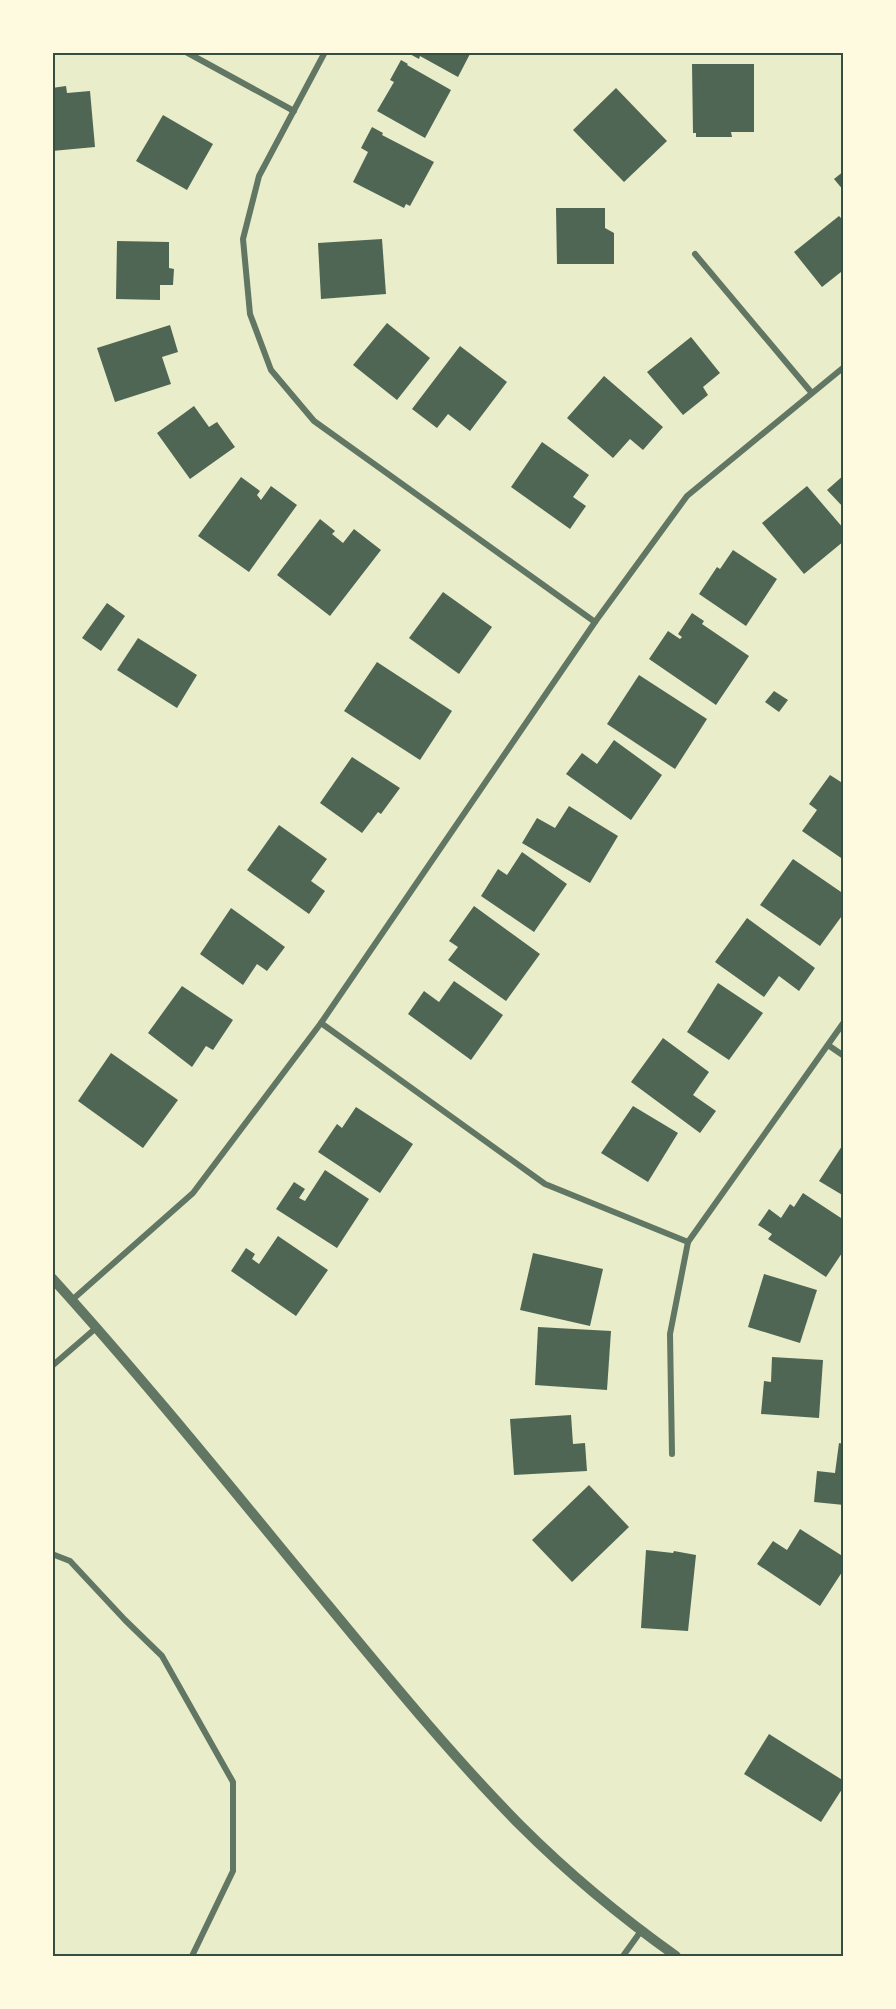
<svg xmlns="http://www.w3.org/2000/svg" width="896" height="2009" font-family="Merriweather,serif">
	<style>
		.building { fill: #4f6655 }
		.lines { fill: none; stroke-linecap: round; stroke-linejoin: round }
		.minor { stroke: #617663; stroke-width: 6 }
		.tertiary { stroke: #617663; stroke-width: 10 }
		.neatline { fill: none; stroke: #344e41; stroke-width: 2 }
	</style>
	<rect width="100%" height="100%" fill="#e9edc9"/>
	<g class="building">
		<polygon points="406,52 471,52 458,77 420,56 419,59"/>
		<polygon points="401,60 408,64 407,65 451,90 425,138 377,111 394,82 390,80"/>
		<polygon points="692,64 754,64 754,132 731,132 732,137 696,137 696,133 693,133"/>
		<polygon points="66,86 67,93 90,91 95,147 52,151 52,88"/>
		<polygon points="616,88 667,141 624,182 573,130"/>
		<polygon points="163,115 213,144 187,190 136,161"/>
		<polygon points="372,127 383,133 382,135 434,162 410,206 406,204 404,208 353,182 368,152 361,148"/>
		<polygon points="844,171 844,191 834,179"/>
		<polygon points="556,208 605,208 605,228 614,233 614,264 557,264"/>
		<polygon points="839,216 844,221 844,275 841,272 822,287 794,252"/>
		<polygon points="382,239 386,294 321,299 318,243"/>
		<polygon points="117,241 169,242 169,268 174,269 173,285 160,285 160,300 116,299"/>
		<polygon points="387,323 430,358 397,400 353,365"/>
		<polygon points="170,325 178,352 162,357 171,384 115,402 97,348"/>
		<polygon points="691,337 720,373 703,387 708,395 683,415 647,372"/>
		<polygon points="460,346 507,382 470,431 448,414 437,428 412,409"/>
		<polygon points="604,376 663,427 643,450 630,439 613,458 567,418"/>
		<polygon points="194,406 209,427 217,422 235,447 190,479 157,433"/>
		<polygon points="542,442 589,475 573,497 586,506 570,529 511,487"/>
		<polygon points="844,475 844,508 827,490"/>
		<polygon points="241,477 260,491 257,495 261,500 271,486 297,505 249,572 198,536"/>
		<polygon points="807,486 844,529 844,541 804,574 762,523"/>
		<polygon points="320,519 335,531 332,534 343,543 354,529 381,550 330,616 277,575"/>
		<polygon points="733,550 777,579 746,626 699,594 717,567 720,569"/>
		<polygon points="443,592 492,627 459,674 409,638"/>
		<polygon points="107,603 125,616 101,651 82,638"/>
		<polygon points="692,613 704,621 702,624 749,656 716,705 649,659 668,631 680,639 682,637 678,634"/>
		<polygon points="138,638 197,675 177,708 117,670"/>
		<polygon points="377,662 452,711 420,760 344,711"/>
		<polygon points="639,675 707,719 675,769 607,724"/>
		<polygon points="774,691 788,700 779,712 765,702"/>
		<polygon points="614,740 662,775 631,820 566,774 582,753 597,764"/>
		<polygon points="352,757 400,788 381,814 378,812 362,833 320,803"/>
		<polygon points="830,775 844,784 844,860 802,831 817,810 809,804"/>
		<polygon points="569,806 618,836 590,883 522,843 537,818 555,828"/>
		<polygon points="279,825 327,859 311,881 325,891 309,914 247,870"/>
		<polygon points="522,852 567,884 534,932 481,896 498,869 507,875"/>
		<polygon points="793,859 844,894 844,913 820,946 760,905"/>
		<polygon points="474,906 540,954 506,1001 448,960 458,947 449,941"/>
		<polygon points="231,908 285,947 267,971 257,964 243,985 200,954"/>
		<polygon points="747,918 815,968 799,991 779,976 764,997 715,962"/>
		<polygon points="454,981 503,1015 471,1060 408,1014 424,991 439,1002"/>
		<polygon points="718,983 763,1013 729,1060 687,1032"/>
		<polygon points="182,986 233,1020 213,1050 206,1046 192,1067 148,1033"/>
		<polygon points="663,1038 709,1072 693,1095 716,1111 700,1133 631,1082"/>
		<polygon points="111,1053 178,1100 143,1148 78,1101"/>
		<polygon points="633,1106 678,1133 648,1182 601,1153"/>
		<polygon points="356,1107 413,1144 380,1193 318,1152 337,1124 342,1128"/>
		<polygon points="844,1143 844,1196 819,1181"/>
		<polygon points="325,1170 369,1199 337,1248 276,1209 294,1182 305,1189 299,1198 305,1201"/>
		<polygon points="803,1193 844,1220 844,1250 826,1277 768,1239 772,1234 758,1225 769,1209 781,1218 790,1204 794,1207"/>
		<polygon points="278,1236 328,1270 296,1316 231,1271 246,1248 255,1254 252,1259 259,1264"/>
		<polygon points="533,1253 603,1269 590,1326 520,1310"/>
		<polygon points="764,1274 817,1290 800,1343 748,1327"/>
		<polygon points="538,1327 611,1331 607,1390 535,1385"/>
		<polygon points="772,1357 823,1360 819,1418 761,1414 764,1381 771,1382"/>
		<polygon points="571,1415 573,1444 585,1443 587,1471 514,1475 510,1419"/>
		<polygon points="839,1443 844,1444 844,1505 814,1502 817,1471 835,1473"/>
		<polygon points="589,1485 629,1527 572,1582 532,1540"/>
		<polygon points="800,1529 844,1557 844,1569 820,1606 757,1564 773,1541 787,1550"/>
		<polygon points="646,1550 673,1553 674,1551 696,1555 688,1631 641,1628"/>
		<polygon points="769,1734 844,1781 844,1786 821,1822 744,1774"/>
	</g>
	<g class="lines">
		<g class="minor">
			<polyline points="186,52 294,111"/>
			<polyline points="325,52 259,176 243,239 250,314 271,370 314,421 595,622"/>
			<polyline points="695,254 811,392"/>
			<polyline points="321,1023 545,1184 688,1242"/>
			<polyline points="828,1045 844,1056"/>
			<polyline points="72,1300 193,1193 321,1023 595,622 687,496 844,367"/>
			<polyline points="52,1366 96,1328"/>
			<polyline points="672,1454 670,1334 688,1242 844,1022"/>
			<polyline points="52,1554 70,1561 125,1620 162,1656 233,1782 233,1871 192,1956"/>
			<polyline points="623,1956 641,1931"/>
		</g>
		<path class="tertiary" d="M52,1278c96,106 185,217 276,327 62,75 124,151 192,220 48,48 101,92 156,131"/>
	</g>
	<rect width="896" height="2009" fill="none" stroke="#fefae0" stroke-width="108"/>
	<rect x="54" y="54" width="788" height="1901" class="neatline"/>
</svg>
